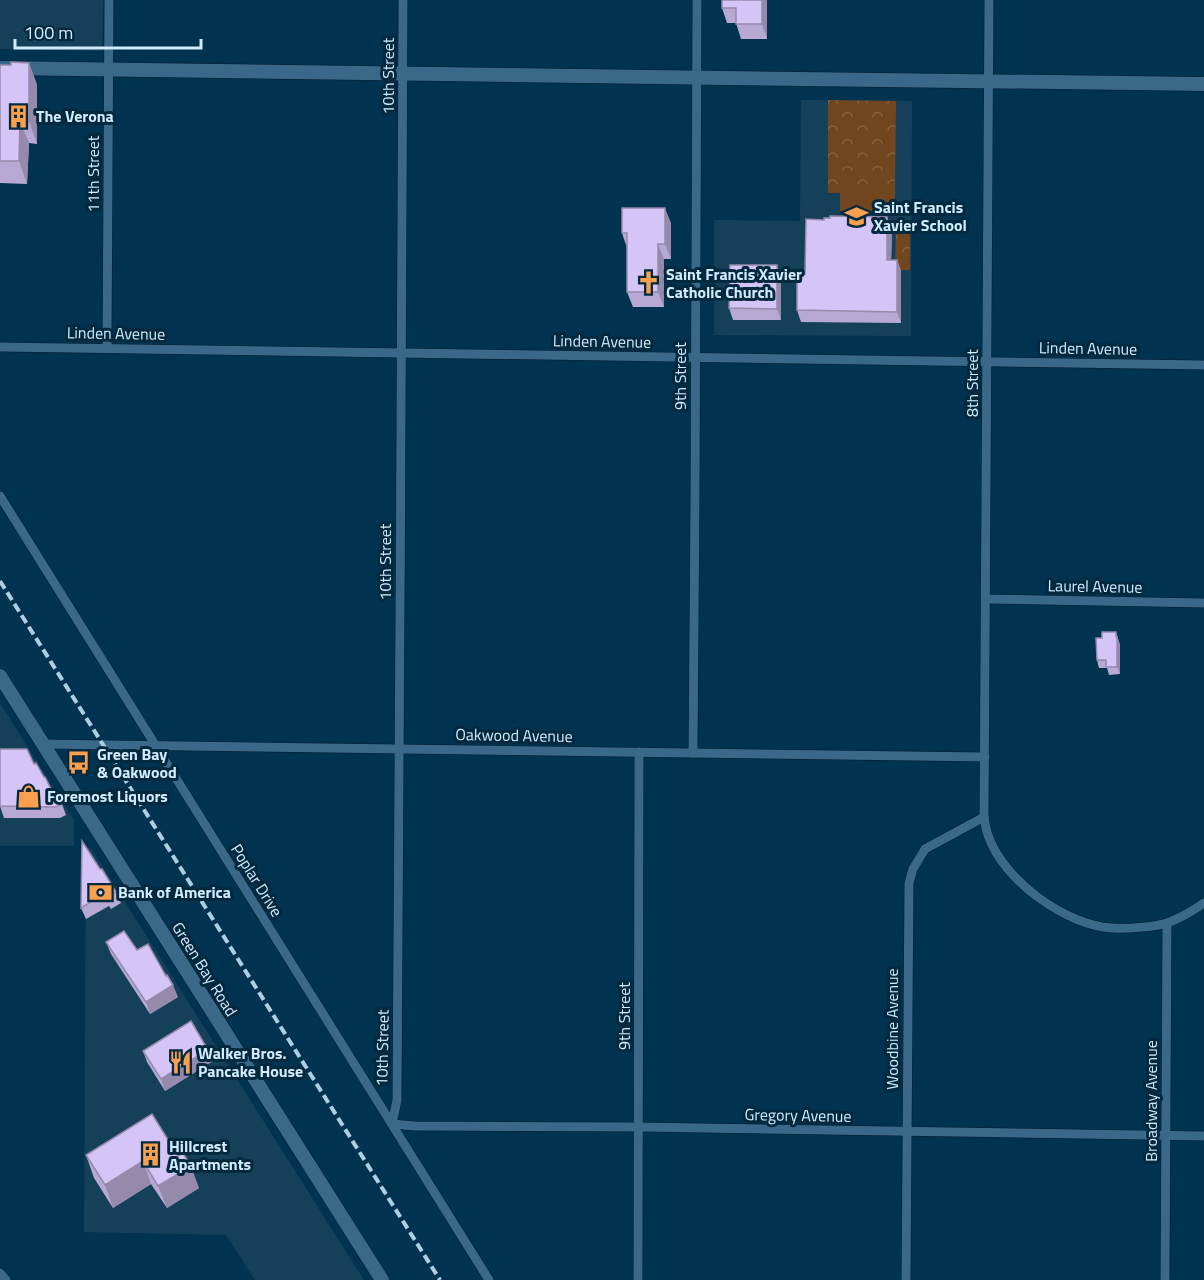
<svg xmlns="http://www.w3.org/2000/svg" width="1204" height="1280" font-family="'Titillium Web',sans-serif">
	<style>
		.built { fill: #14405a }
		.park { fill: url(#park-crowns) }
		.pitch { fill: #71461f }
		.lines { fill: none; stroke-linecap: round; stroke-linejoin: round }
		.street-casing { stroke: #021a2a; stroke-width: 10 }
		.secondary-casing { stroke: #021a2a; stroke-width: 15 }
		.street { stroke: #396889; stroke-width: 9 }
		.secondary { stroke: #396889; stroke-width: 14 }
		.rail { stroke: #b0cde2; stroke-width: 4; stroke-dasharray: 9 4.5; stroke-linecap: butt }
		.wall { fill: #b7a9d4 }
		.shaded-wall { fill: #9589ac }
		.building { fill: #d5c4f6; stroke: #9589ac; stroke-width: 1.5 }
		.labels { text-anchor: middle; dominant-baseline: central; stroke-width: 6; stroke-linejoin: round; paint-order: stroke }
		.street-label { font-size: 16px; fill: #d2ebfe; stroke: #03293f }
		.poi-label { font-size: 16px; font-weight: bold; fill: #d2ebfe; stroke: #03293f; text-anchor: start }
	</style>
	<defs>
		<pattern id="park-crowns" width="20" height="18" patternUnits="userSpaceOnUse" patternTransform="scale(1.5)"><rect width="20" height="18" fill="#71461f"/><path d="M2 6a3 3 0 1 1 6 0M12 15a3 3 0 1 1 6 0" fill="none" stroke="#846141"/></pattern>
	</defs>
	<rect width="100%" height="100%" fill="#003350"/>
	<g class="built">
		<polygon points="0,0 103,0 102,51 0,49"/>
		<polygon points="801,100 912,101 911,336 714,335 714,220 800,221"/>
		<polygon points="0,703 74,820 74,846 0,846"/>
		<polygon points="86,847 91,848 364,1280 255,1280 226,1235 84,1232"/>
	</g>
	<g class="park">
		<polygon points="828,100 896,101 895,193 828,193"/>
		<polygon points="896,229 910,229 910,270 895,270"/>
	</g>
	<polygon class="pitch" points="840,193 895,193 895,212 840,211"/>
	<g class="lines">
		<defs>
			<g id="street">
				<path d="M403,0c-3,367 -2,733 -6,1100l-5,24 23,2 224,1 565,9"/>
				<path d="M989,0l-5,817c1,6 2,13 4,18 15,45 77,90 124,93 14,1 42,-1 55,-5 11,-4 27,-13 37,-20"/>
				<polyline points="0,347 1204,365"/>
				<polyline points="107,348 109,0"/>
				<polyline points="0,496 489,1280"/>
				<polyline points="986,599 1204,603"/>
				<polyline points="43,744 985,757"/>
				<polyline points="693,753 695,495 697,0"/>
				<polyline points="0,1273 6,1280"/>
				<polyline points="638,1280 639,752"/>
				<polyline points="906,1280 909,883 913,869 925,849 984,817"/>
				<polyline points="1165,1280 1167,923"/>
			</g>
			<g id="secondary">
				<path d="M0,68c401,7 803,10 1204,16"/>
				<polyline points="0,676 382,1280"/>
			</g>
		</defs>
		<use href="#street" class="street-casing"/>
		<use href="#secondary" class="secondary-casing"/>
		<use href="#street" class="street"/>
		<use href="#secondary" class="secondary"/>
		<polyline class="rail" points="0,581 440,1280"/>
	</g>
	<g class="wall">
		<polygon points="767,0 767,39 741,39 736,23 727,23 722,8"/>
		<polygon points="29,63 37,85 37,144 29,143 27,184 0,183 0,65 11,65"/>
		<polygon points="824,220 892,229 891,260 897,260 901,271 901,323 801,322 797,310 805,274"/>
		<polygon points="671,223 671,259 664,259 664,307 633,307 627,292 627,248 622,233"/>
		<polygon points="781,277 781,320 733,320 729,308"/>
		<polygon points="1116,632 1120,645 1120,674 1109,675 1107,668 1099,668 1097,660 1102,638"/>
		<polygon points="34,764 62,804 66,815 60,818 4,818 0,806"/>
		<polygon points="100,869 116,892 121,903 111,909 109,906 86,919 81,908"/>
		<polygon points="106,942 137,950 178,997 150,1014 111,954"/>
		<polygon points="208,1050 213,1061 165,1091 147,1062 143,1051"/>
		<polygon points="152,1114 199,1188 167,1208 151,1184 113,1208 94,1178 86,1155"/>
	</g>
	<g class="shaded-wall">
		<polygon points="762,0 767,0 767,39 762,24"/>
		<polygon points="29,63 37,85 37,144 29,121"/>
		<polygon points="20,121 29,143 27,184 19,161"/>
		<polygon points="665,208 671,223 671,259 665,244"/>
		<polygon points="887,217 892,229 891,271 887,260"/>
		<polygon points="658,244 664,259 664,307 658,292"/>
		<polygon points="897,260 901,271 901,323 897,312"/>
		<polygon points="777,265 781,277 781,320 777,309"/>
		<polygon points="1116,632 1120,645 1120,674 1117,667"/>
		<polygon points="173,985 178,997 150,1014 146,1002"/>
		<polygon points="208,1050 213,1061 165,1091 161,1079"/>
		<polygon points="143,1161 151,1184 113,1208 105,1185"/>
		<polygon points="191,1166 199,1188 167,1208 158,1186"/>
	</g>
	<g class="building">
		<polygon points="722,0 762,0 762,24 736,24 736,8 722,8"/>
		<polygon points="11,62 29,63 29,121 20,121 19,161 0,161 0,65 11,65"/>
		<polygon points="622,208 665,208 665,244 658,244 658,292 627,292 627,233 622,233"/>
		<polygon points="830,216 887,217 887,260 897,260 897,312 797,310 797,274 805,274 806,219 824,220 824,218 830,218"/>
		<polygon points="730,265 777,265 777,309 729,308"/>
		<polygon points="1102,632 1116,632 1116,637 1117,637 1117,667 1106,667 1106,660 1097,660 1096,638 1102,638"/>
		<polygon points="0,749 27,749 34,764 36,763 44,777 45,777 52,791 62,804 56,807 0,806"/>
		<polygon points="82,841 100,869 102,869 116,892 107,897 104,894 81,908"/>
		<polygon points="124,931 137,950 148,944 166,976 167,975 173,985 146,1002 106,942"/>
		<polygon points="191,1021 208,1050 161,1079 143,1051"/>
		<polygon points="152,1114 178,1156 183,1153 191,1166 158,1186 143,1161 105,1185 86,1155"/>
	</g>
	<defs>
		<symbol id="building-bare" viewBox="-9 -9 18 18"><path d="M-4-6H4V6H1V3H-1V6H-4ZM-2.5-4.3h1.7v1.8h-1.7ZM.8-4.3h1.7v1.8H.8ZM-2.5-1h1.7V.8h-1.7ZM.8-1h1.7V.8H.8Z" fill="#f99f4d" stroke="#03293f" stroke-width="2.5" paint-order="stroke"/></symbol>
		<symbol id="school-bare" viewBox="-9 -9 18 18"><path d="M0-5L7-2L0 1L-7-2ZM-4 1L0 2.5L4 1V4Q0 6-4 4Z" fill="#f99f4d" stroke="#03293f" stroke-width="2.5" paint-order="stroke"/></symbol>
		<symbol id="church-bare" viewBox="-9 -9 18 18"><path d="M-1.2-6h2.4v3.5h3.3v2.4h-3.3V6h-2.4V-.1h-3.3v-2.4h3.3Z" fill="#f99f4d" stroke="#03293f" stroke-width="2.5" paint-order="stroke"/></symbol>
		<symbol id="bus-bare" viewBox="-9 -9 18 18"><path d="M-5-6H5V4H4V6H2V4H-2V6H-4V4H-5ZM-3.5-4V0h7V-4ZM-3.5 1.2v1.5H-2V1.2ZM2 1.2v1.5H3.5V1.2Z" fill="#f99f4d" stroke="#03293f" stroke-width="2.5" paint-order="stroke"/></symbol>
		<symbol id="shop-bare" viewBox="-9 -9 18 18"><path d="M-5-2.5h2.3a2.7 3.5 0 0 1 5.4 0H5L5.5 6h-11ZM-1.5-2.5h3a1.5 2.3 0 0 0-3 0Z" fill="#f99f4d" stroke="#03293f" stroke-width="2.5" paint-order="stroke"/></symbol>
		<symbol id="bank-bare" viewBox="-9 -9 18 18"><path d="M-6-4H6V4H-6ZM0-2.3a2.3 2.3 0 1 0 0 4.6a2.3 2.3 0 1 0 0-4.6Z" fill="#f99f4d" stroke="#03293f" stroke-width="2.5" paint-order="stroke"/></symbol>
		<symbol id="restaurant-bare" viewBox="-9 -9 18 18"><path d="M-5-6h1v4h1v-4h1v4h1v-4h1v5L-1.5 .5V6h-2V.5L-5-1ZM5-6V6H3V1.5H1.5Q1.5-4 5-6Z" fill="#f99f4d" stroke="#03293f" stroke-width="2.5" paint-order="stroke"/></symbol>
	</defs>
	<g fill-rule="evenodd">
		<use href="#building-bare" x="2" y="100" width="33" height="33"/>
		<use href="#school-bare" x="840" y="200" width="33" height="33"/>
		<use href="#church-bare" x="632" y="266" width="33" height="33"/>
		<use href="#bus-bare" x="62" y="746" width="33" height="33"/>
		<use href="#shop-bare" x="12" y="780" width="33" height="33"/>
		<use href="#bank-bare" x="84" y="876" width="33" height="33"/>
		<use href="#restaurant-bare" x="164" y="1046" width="33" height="33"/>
		<use href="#building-bare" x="134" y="1138" width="33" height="33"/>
	</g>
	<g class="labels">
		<g class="street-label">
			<text transform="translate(388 76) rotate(-90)">10th Street</text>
			<text transform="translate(93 174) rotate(-90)">11th Street</text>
			<text transform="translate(116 333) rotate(1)">Linden Avenue</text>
			<text transform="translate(602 341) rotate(1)">Linden Avenue</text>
			<text transform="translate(1088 348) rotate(1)">Linden Avenue</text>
			<text transform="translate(680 376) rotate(-90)">9th Street</text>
			<text transform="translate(972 383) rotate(-90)">8th Street</text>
			<text transform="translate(385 562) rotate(-90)">10th Street</text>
			<text transform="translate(1095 586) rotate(1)">Laurel Avenue</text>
			<text transform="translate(514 735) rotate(1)">Oakwood Avenue</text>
			<text transform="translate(257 880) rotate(58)">Poplar Drive</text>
			<text transform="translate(205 969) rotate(58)">Green Bay Road</text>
			<text transform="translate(624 1016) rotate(-90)">9th Street</text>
			<text transform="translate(892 1029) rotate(-90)">Woodbine Avenue</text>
			<text transform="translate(382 1048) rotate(-89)">10th Street</text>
			<text transform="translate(1151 1101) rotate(-90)">Broadway Avenue</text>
			<text transform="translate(798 1115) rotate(1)">Gregory Avenue</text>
		</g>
		<g class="poi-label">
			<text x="36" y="116">The Verona</text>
			<text x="874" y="207">Saint Francis<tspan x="874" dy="18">Xavier School</tspan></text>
			<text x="666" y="274">Saint Francis Xavier<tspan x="666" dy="18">Catholic Church</tspan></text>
			<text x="97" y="754">Green Bay<tspan x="97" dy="18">&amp; Oakwood</tspan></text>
			<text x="47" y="796">Foremost Liquors</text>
			<text x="118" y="892">Bank of America</text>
			<text x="198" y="1053">Walker Bros.<tspan x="198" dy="18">Pancake House</tspan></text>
			<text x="169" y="1146">Hillcrest<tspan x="169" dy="18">Apartments</tspan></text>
		</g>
	</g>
	<path d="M15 39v9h186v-9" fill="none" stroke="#d2ebfe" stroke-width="3"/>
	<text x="24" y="39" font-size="18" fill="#d2ebfe" stroke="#03293f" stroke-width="4.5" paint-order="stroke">100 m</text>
</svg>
